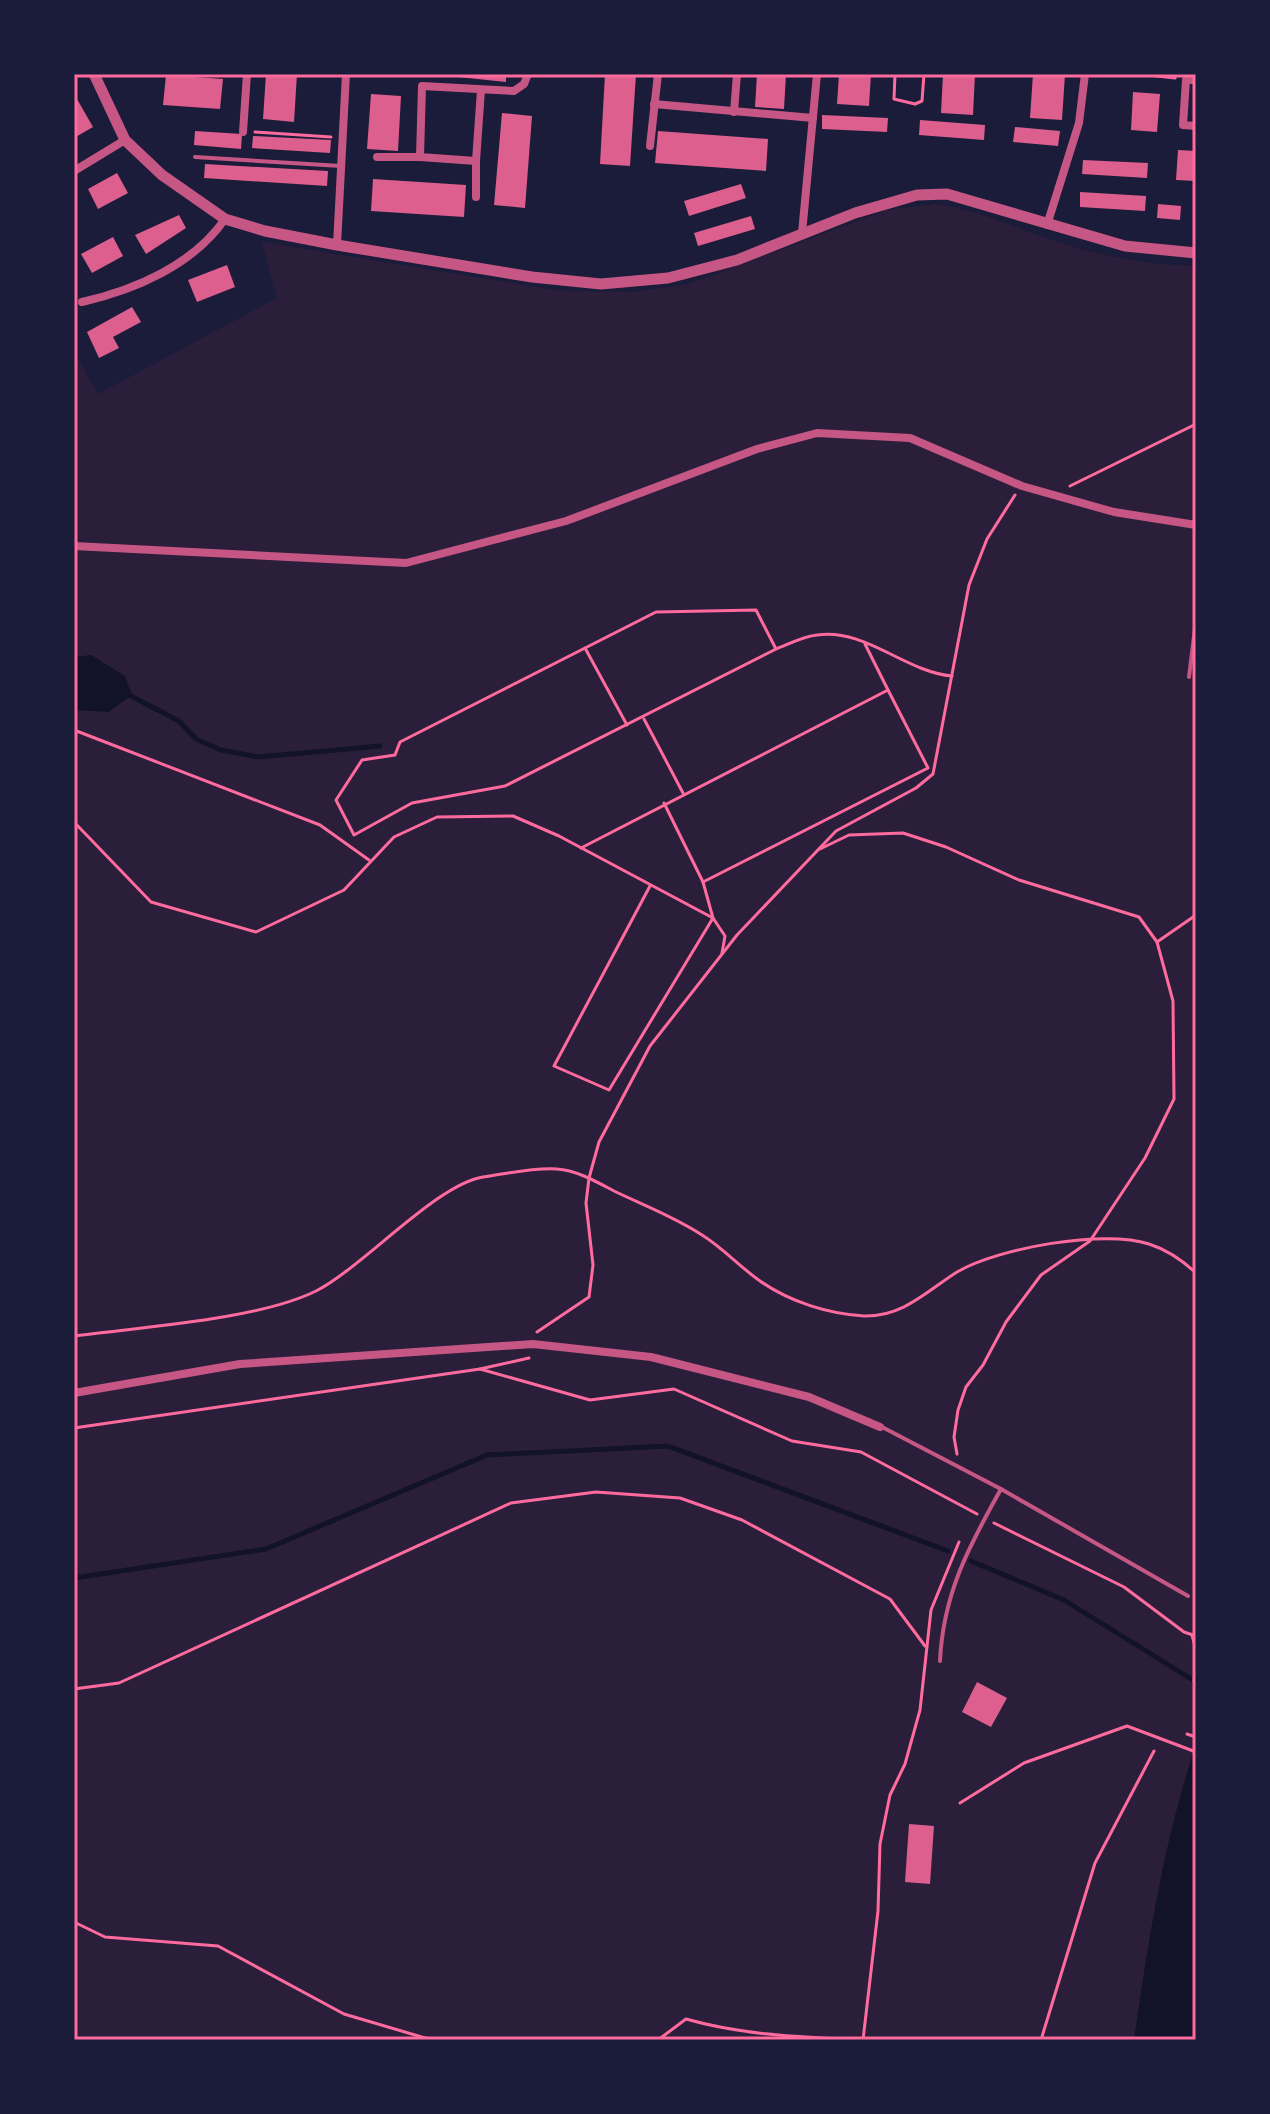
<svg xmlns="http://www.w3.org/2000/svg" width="1270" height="2114" font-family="Cabin,sans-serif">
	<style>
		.green { fill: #2a1e3b }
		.water { fill: #12122b }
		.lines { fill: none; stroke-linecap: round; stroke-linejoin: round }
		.stream { stroke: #12122b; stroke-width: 5 }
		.building { fill: #dd5f8e }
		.path { stroke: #ff6b9d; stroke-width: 3 }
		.service { stroke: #c65784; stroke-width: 4 }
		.minor { stroke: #c65784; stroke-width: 8 }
		.tertiary { stroke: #c65784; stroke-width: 11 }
		.neatline { fill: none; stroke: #ff6b9d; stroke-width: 3 }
	</style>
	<rect width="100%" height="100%" fill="#1b1b3a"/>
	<path class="green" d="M935,204c42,5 80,24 120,37 45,15 93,24 141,25v1774h-1122v-1688l24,42 179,-96 -15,-56 299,49 72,1 56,-8 198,-74z"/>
	<g class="water">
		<polygon points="91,655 125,676 132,695 109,712 74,710 74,657"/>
		<path d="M1196,1744v296h-62c14,-100 30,-200 62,-296z"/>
	</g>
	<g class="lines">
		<g class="stream">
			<polyline points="127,694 179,721 196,739 221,750 258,757 380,746"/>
			<polyline points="971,1561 1064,1600 1196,1682"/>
			<polyline points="74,1578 266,1549 487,1455 668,1446 948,1551"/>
		</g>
	</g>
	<g class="building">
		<polygon points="266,74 297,74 294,122 263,119"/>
		<polygon points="429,74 506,74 506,82"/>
		<polygon points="605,74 636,74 630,166 600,164"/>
		<polygon points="757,74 786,74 784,109 755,107"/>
		<polygon points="839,74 871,74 869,106 837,104"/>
		<polygon points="943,74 975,74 973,115 941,113"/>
		<polygon points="1033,74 1065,74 1062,120 1030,118"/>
		<polygon points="166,75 223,79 220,109 163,105"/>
		<polygon points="1133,92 1160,94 1157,132 1131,130"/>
		<polygon points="371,94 401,96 398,151 367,149"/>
		<polygon points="77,99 93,127 74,138 74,101"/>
		<polygon points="502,113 532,116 525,208 494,205"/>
		<polygon points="822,115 888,118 887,132 822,129"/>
		<polygon points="920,120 985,125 984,140 919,135"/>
		<polygon points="1015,127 1060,131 1058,146 1013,142"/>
		<polygon points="195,131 242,134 241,149 194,145"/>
		<polygon points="658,131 768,139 766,171 655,163"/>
		<polygon points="253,136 331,140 330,153 252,148"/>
		<polygon points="1178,150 1196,151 1196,181 1176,180"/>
		<polygon points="1083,160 1148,163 1147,178 1082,174"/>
		<polygon points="205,164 328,171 327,186 204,178"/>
		<polygon points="117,173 128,193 98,209 88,189"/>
		<polygon points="373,179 466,185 464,217 371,211"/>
		<polygon points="741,184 746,198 689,216 684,201"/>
		<polygon points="1080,192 1146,196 1145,211 1080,207"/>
		<polygon points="1158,204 1181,206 1180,220 1157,218"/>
		<polygon points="179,215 186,228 146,254 135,235"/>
		<polygon points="751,216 755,229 698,246 694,233"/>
		<polygon points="113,237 123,256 92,273 81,254"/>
		<polygon points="227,265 235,287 197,302 188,280"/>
		<polygon points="132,307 141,322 113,337 119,348 99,358 87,332"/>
		<polygon points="977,1682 1007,1698 991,1727 962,1712"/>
		<polygon points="909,1824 934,1826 930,1884 905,1882"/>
	</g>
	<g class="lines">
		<g class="path">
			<polyline points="895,74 894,99 915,104 922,101 924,74"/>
			<polyline points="1139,74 1175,78"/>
			<polyline points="255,132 331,137"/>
			<polyline points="1070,486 1196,424"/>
			<polyline points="585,648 627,725"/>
			<path d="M776,649l-271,137 -93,17 -58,32 -18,-35 26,-40 33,-5 5,-13 256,-130 100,-2 20,39c13,-5 28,-13 41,-14 49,-7 88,37 135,41"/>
			<polyline points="644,719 683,793"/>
			<polyline points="74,730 320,825 369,860"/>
			<polyline points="664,803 703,882 928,768 888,690"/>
			<polyline points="74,822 151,902 256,932 344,890 394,837 437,817 513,816 559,836 713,918 609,1090 554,1066 650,886"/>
			<polyline points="581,848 888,690 865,644"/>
			<polyline points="820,849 849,835 903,833 946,847 1019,880 1139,917 1157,942 1173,1001 1174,1099 1145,1158 1090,1241 1041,1275 1006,1322 983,1365 966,1387 958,1410 954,1437 957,1454"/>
			<polyline points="703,882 713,918 725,936 722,953"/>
			<polyline points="1157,942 1196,915"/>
			<polyline points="537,1332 589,1297 593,1265 586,1203 589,1178 599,1142 650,1046 737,935 836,831 916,788 933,774 969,585 987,539 1015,495"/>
			<path d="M74,1336c67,-9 183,-16 242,-45 47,-24 121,-107 167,-114 23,-3 51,-10 74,-8 19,1 40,13 57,22 29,14 61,26 88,44 21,13 38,32 58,46 30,21 69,33 104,35 39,1 63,-25 93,-44 41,-24 147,-43 192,-28 19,6 33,16 47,29"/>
			<polyline points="480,1369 529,1358"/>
			<polyline points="74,1428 480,1369 590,1400 674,1389 792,1441 861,1452 977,1514"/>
			<polyline points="994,1523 1124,1587 1184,1632 1196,1636"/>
			<polyline points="1192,1635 1196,1650"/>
			<polyline points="1194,1681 1196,1663"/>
			<polyline points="74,1689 119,1683 511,1503 596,1492 680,1498 742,1520 890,1599 925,1646"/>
			<polyline points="1187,1734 1196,1737"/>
			<polyline points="960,1803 1024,1763 1127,1726 1196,1752"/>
			<polyline points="74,1922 105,1937 218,1946 344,2014 432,2040"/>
			<path d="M658,2040l28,-21c56,16 113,18 172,21"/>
			<polyline points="863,2040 878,1911 880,1844 890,1795 905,1764 920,1710 931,1610 959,1542"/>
			<polyline points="1041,2040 1095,1863 1154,1751"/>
		</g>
		<g class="service">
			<polyline points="195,157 341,166"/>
			<polyline points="1189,677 1196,620"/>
			<polyline points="882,1427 1001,1489 1188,1596"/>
			<path d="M940,1661c3,-67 29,-115 61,-172"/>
		</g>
		<g class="minor">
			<polyline points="1196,80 1186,80 1183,125 1196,126"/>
			<polyline points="481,90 476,161 420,157 422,86 514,91 524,84 528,74"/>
			<polyline points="654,104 813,118"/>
			<polyline points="734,112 737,74"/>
			<polyline points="243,132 247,74"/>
			<polyline points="650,146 658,74"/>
			<polyline points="377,157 420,157"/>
			<polyline points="476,161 476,197"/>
			<polyline points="74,171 125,140"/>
			<polyline points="1047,225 1079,123 1085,74"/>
			<polyline points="802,233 817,74"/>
			<polyline points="337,245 346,74"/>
			<path d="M82,302c53,-12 111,-37 143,-83"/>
			<polyline points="74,546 406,563 566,521 757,449 817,433 910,438 1022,486 1114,512 1196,525"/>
			<polyline points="74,1393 240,1364 533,1344 651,1357 809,1397 880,1427"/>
		</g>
		<polyline class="tertiary" points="94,74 125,140 162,175 225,219 265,231 337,245 532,277 601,284 668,278 737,260 855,213 917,195 947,194 1125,246 1196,253"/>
	</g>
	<rect width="1270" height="2114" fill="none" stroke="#1b1b3a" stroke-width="152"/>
	<rect x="76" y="76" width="1118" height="1962" class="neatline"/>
</svg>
